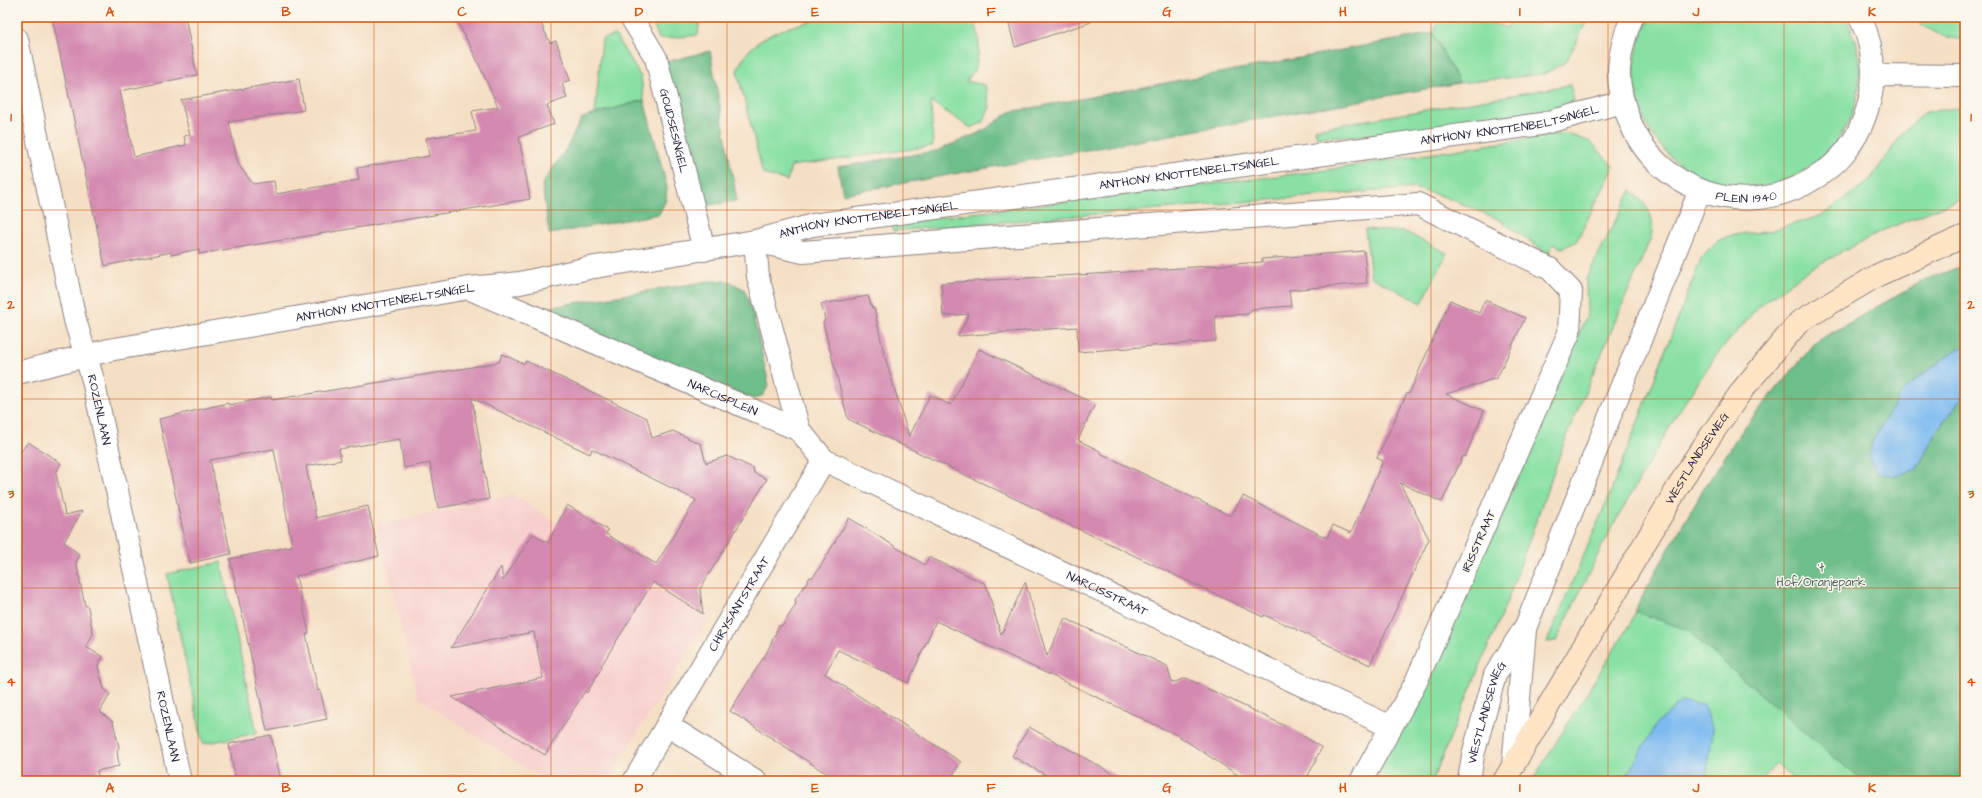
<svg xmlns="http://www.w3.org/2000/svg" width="1982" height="798" font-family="'Architects Daughter',sans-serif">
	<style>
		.built { fill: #f7d0cd }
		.green { fill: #89e0a4; stroke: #568170 }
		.forest { fill: #6ebe8a; stroke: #487062 }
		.water { fill: #7dbaf0; stroke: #506e96 }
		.building { fill: #d48ab0 }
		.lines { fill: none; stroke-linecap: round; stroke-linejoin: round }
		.minor-casing { stroke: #8c8080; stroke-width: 24 }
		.tertiary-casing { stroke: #8c8080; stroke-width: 24 }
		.secondary-casing { stroke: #8c8080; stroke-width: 24 }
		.minor { stroke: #fff; stroke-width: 22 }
		.tertiary { stroke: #fff; stroke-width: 22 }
		.secondary { stroke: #ffe4c6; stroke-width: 22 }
		.grid { fill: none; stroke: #d45411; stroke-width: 1; stroke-opacity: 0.55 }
		.labels { text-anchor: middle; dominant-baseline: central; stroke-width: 3; stroke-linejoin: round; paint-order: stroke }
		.street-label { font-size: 12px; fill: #22223b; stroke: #fbf7ec }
		.park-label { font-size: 12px; fill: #415b5a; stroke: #fbf7ec }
		.neatline { fill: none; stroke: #d45411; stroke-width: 1.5 }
		.grid-label { font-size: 13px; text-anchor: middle; font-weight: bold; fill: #d45411 }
	</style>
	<rect width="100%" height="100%" fill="#fbf7ec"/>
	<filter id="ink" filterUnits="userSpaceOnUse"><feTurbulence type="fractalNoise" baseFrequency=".025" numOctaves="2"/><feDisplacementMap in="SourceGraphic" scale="8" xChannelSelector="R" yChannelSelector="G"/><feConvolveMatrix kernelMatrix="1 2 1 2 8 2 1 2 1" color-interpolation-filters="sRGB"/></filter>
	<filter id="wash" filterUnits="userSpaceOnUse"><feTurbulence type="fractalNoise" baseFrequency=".012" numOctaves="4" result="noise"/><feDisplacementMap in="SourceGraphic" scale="16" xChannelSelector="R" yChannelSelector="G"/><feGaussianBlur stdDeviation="0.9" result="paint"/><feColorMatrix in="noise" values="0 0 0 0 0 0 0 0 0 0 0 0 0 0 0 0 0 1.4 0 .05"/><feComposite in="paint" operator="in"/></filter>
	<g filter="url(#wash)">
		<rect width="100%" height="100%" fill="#f5dfc4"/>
		<polygon class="built" points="513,495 708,621 607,781 546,781 418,698 377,525"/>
		<g class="green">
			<polygon points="651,17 700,17 698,35 659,39"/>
			<path d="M825,17h65l2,6 4,-6h75c11,13 9,38 3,53 -2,4 -5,8 -8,11l19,4 5,22 -8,16 -11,5 -40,-26 2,44 -142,20 -4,15 -24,-7 -26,-103c15,-39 52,-43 88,-54z"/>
			<polygon points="1441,17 1479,17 1507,28 1512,17 1589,17 1566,62 1544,74 1459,83 1433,33"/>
			<path d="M1650,17h195c58,106 -66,219 -163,149 -21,-16 -36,-36 -43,-61 -8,-29 -5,-63 11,-88z"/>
			<path d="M1914,17h51v23c-18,-1 -39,-9 -51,-23z"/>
			<polygon points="615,35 641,77 644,100 595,114 602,39"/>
			<polygon points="1570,85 1574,100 1562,107 1541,113 1404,134 1317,137 1315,129"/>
			<polygon points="1957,108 1965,109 1965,197 1884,230 1810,269 1758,307 1714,358 1674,419 1605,540 1556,641 1547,642 1611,491 1702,256 1717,241 1734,234 1767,232 1823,215 1870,180 1905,130 1926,112"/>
			<polygon points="1564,133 1591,142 1614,167 1576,242 1562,248 1553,244 1548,254 1500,220 1445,197 1414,188 893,231 892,223 1326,170"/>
			<path d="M1631,190c17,17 26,26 19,50l-83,195 -59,164 -76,182h-63l134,-270 84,-196 -1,-36z"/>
			<polygon points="1365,229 1405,232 1447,253 1422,303 1371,277"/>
			<polygon points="1965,265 1965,781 1795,781 1776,764 1761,781 1532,781 1631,622 1648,585 1703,490 1744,428 1816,342 1924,280"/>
			<polygon points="221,562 257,733 203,744 167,574"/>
		</g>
		<g class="forest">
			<polygon points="1433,33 1459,83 843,194 838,167 936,151 983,131 1010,112"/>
			<polygon points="710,51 737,201 709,205 694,194 666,62"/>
			<polygon points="644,100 667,187 666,200 659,214 549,234 542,184 566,149 582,118"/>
			<polygon points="1960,267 1965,287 1965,346 1944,358 1903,391 1917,469 1937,430 1965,393 1965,781 1862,781 1700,642 1690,631 1635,611 1648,585 1703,490 1744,428 1816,342 1924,280"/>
			<polygon points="709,281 728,281 744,289 752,310 769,385 763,395 754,399 556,322 550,307"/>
		</g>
		<g class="water">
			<polygon points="1965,346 1965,393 1937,430 1917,469 1895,476 1876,472 1869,457 1873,440 1903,391 1944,358"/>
			<polygon points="1681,702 1704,705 1713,730 1707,772 1702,781 1624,781 1657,723"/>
		</g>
		<g id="blocks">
			<g class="building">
				<polygon points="52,17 185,17 197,75 120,91 134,157 186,145 184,136 190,135 181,100 299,79 304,110 229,122 238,164 253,184 274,181 276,194 359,180 357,168 429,156 426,138 476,131 472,111 498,107 476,58 455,17 538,17 550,43 556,41 570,80 562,83 567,98 547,105 554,124 519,137 530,199 199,254 199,249 171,255 171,252 105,266"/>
				<polygon points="1007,17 1090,17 1091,22 1015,47"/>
				<polygon points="1364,251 1367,283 1289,290 1291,306 1252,309 1248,314 1215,316 1216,341 1078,352 1077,327 958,336 969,314 943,316 941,283 1112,273 1262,262 1262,259"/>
				<polygon points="868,296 872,308 874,308 884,354 909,437 930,395 951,405 979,349 1095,404 1078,440 1100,451 1100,453 1231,516 1243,496 1327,538 1333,525 1351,533 1383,461 1377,458 1407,393 1409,394 1450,300 1479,313 1485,300 1525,318 1497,378 1446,394 1484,411 1465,457 1463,456 1442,502 1400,483 1429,539 1370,665 1285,624 1264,615 1263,617 848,419 823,323 825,319 821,304"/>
				<polygon points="502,354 524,364 526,361 647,418 652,438 673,431 701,444 706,463 727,456 753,468 754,473 767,479 700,589 703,614 653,582 601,666 602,667 587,693 585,691 545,755 452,697 543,678 534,632 451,648 501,567 503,581 533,534 548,543 567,505 608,530 606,534 656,564 696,500 592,449 590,454 472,398 489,499 438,508 430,463 404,468 400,439 339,449 341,460 306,466 316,518 368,506 379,556 296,576 309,633 306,634 318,691 320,690 327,719 267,731 230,559 292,546 281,482 280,482 274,449 210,460 231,554 190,563 159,419 228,403 229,405 271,397 272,400 472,367 499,362"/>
				<polygon points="28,442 61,463 56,473 65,515 82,511 64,542 80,555 76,562 85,605 88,607 93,634 86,647 103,657 98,666 104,689 110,694 100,712 113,722 119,747 117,751 119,766 97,771 99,781 17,781 17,457"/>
				<polygon points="849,518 925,565 929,557 986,584 1001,635 1025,582 1047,656 1065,618 1167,666 1172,683 1186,678 1285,726 1286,725 1322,748 1316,758 1316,761 1305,781 1247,781 1177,735 936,621 908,683 838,650 825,674 961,762 949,781 838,781 730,711 767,652 779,626 783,625 796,604 795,600 810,577 813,577 820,567"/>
				<polygon points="1029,727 1083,757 1126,781 1056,781 1012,756"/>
				<polygon points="271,735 281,781 236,781 229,744"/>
			</g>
		</g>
	</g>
	<g filter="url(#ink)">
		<use href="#blocks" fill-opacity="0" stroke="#8c8080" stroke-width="1"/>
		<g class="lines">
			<defs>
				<g id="minor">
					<path id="s1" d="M631,17l25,41 48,192"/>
					<path id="s2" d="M17,39l58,281 18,60 87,401"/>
					<path id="s3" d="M755,241l3,36 41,153 25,30 567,267"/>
					<polyline points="759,242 803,252 1418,204 1550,269 1571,291 1569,333 1415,684 1361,781"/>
					<path id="s4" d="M470,289l329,141"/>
					<path id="s5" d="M17,373l92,-23 360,-62 51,-5 69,-15 166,-27 58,-16 728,-101 82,-22"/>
					<polyline points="667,725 756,781"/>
					<path id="s6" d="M634,781l190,-321"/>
				</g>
				<g id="tertiary">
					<path id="s7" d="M1632,17c-7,17 -12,34 -13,52 -1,17 4,33 9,48 28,76 119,105 187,61 23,-14 41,-36 50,-62 12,-33 10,-67 -5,-99"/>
					<polyline points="1874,75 1965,76"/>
					<polyline points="1513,766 1525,630"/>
					<path id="s8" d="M1469,781l4,-26 22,-80 31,-49 174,-436"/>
				</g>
				<g id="secondary">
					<path id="s9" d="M1504,781l190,-321 49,-71 56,-67 79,-47 87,-39"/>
				</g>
			</defs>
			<use href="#minor" class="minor-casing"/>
			<use href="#tertiary" class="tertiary-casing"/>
			<use href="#secondary" class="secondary-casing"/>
			<use href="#minor" class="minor"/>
			<use href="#tertiary" class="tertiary"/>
			<use href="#secondary" class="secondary"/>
		</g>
	</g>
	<path class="grid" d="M198,17v764M374,17v764M551,17v764M727,17v764M903,17v764M1079,17v764M1255,17v764M1431,17v764M1608,17v764M1784,17v764M17,210h1948M17,399h1948M17,588h1948"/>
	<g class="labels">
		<g class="street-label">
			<text stroke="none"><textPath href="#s5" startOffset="1514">ANTHONY KNOTTENBELTSINGEL</textPath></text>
			<text stroke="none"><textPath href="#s1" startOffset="123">GOUDSESINGEL</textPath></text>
			<text stroke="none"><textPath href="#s5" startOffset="1190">ANTHONY KNOTTENBELTSINGEL</textPath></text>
			<text stroke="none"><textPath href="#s7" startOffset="256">PLEIN 1940</textPath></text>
			<text stroke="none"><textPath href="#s5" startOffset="866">ANTHONY KNOTTENBELTSINGEL</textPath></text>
			<text stroke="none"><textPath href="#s5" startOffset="375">ANTHONY KNOTTENBELTSINGEL</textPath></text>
			<text stroke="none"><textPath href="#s4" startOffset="275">NARCISPLEIN</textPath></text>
			<text stroke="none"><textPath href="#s2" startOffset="380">ROZENLAAN</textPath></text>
			<text stroke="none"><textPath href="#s9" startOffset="376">WESTLANDSEWEG</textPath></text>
			<text transform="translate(1479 541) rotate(-66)">IRISSTRAAT</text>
			<text stroke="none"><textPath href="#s3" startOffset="547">NARCISSTRAAT</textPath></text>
			<text stroke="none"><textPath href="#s6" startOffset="206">CHRYSANTSTRAAT</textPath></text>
			<text stroke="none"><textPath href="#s8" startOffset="71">WESTLANDSEWEG</textPath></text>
			<text stroke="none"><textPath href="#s2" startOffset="704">ROZENLAAN</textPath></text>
		</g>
		<g class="park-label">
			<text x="1821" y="568">'t<tspan x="1821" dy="14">Hof/Oranjepark</tspan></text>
		</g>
	</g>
	<rect width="1982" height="798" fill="none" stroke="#fbf7ec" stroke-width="44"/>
	<rect x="22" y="22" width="1938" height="754" class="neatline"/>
	<g class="grid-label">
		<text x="110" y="16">A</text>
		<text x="286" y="16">B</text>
		<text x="462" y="16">C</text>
		<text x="639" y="16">D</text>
		<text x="815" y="16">E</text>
		<text x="991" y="16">F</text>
		<text x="1167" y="16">G</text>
		<text x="1343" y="16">H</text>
		<text x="1520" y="16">I</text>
		<text x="1696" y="16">J</text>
		<text x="1872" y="16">K</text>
		<text x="11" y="121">1</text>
		<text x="1971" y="121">1</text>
		<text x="11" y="309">2</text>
		<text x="1971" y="309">2</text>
		<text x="11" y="498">3</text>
		<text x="1971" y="498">3</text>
		<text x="11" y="686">4</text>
		<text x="1971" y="686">4</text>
		<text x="110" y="792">A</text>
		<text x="286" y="792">B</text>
		<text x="462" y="792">C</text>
		<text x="639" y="792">D</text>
		<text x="815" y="792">E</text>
		<text x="991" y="792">F</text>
		<text x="1167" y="792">G</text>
		<text x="1343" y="792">H</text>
		<text x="1520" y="792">I</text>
		<text x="1696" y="792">J</text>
		<text x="1872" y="792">K</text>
	</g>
</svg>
